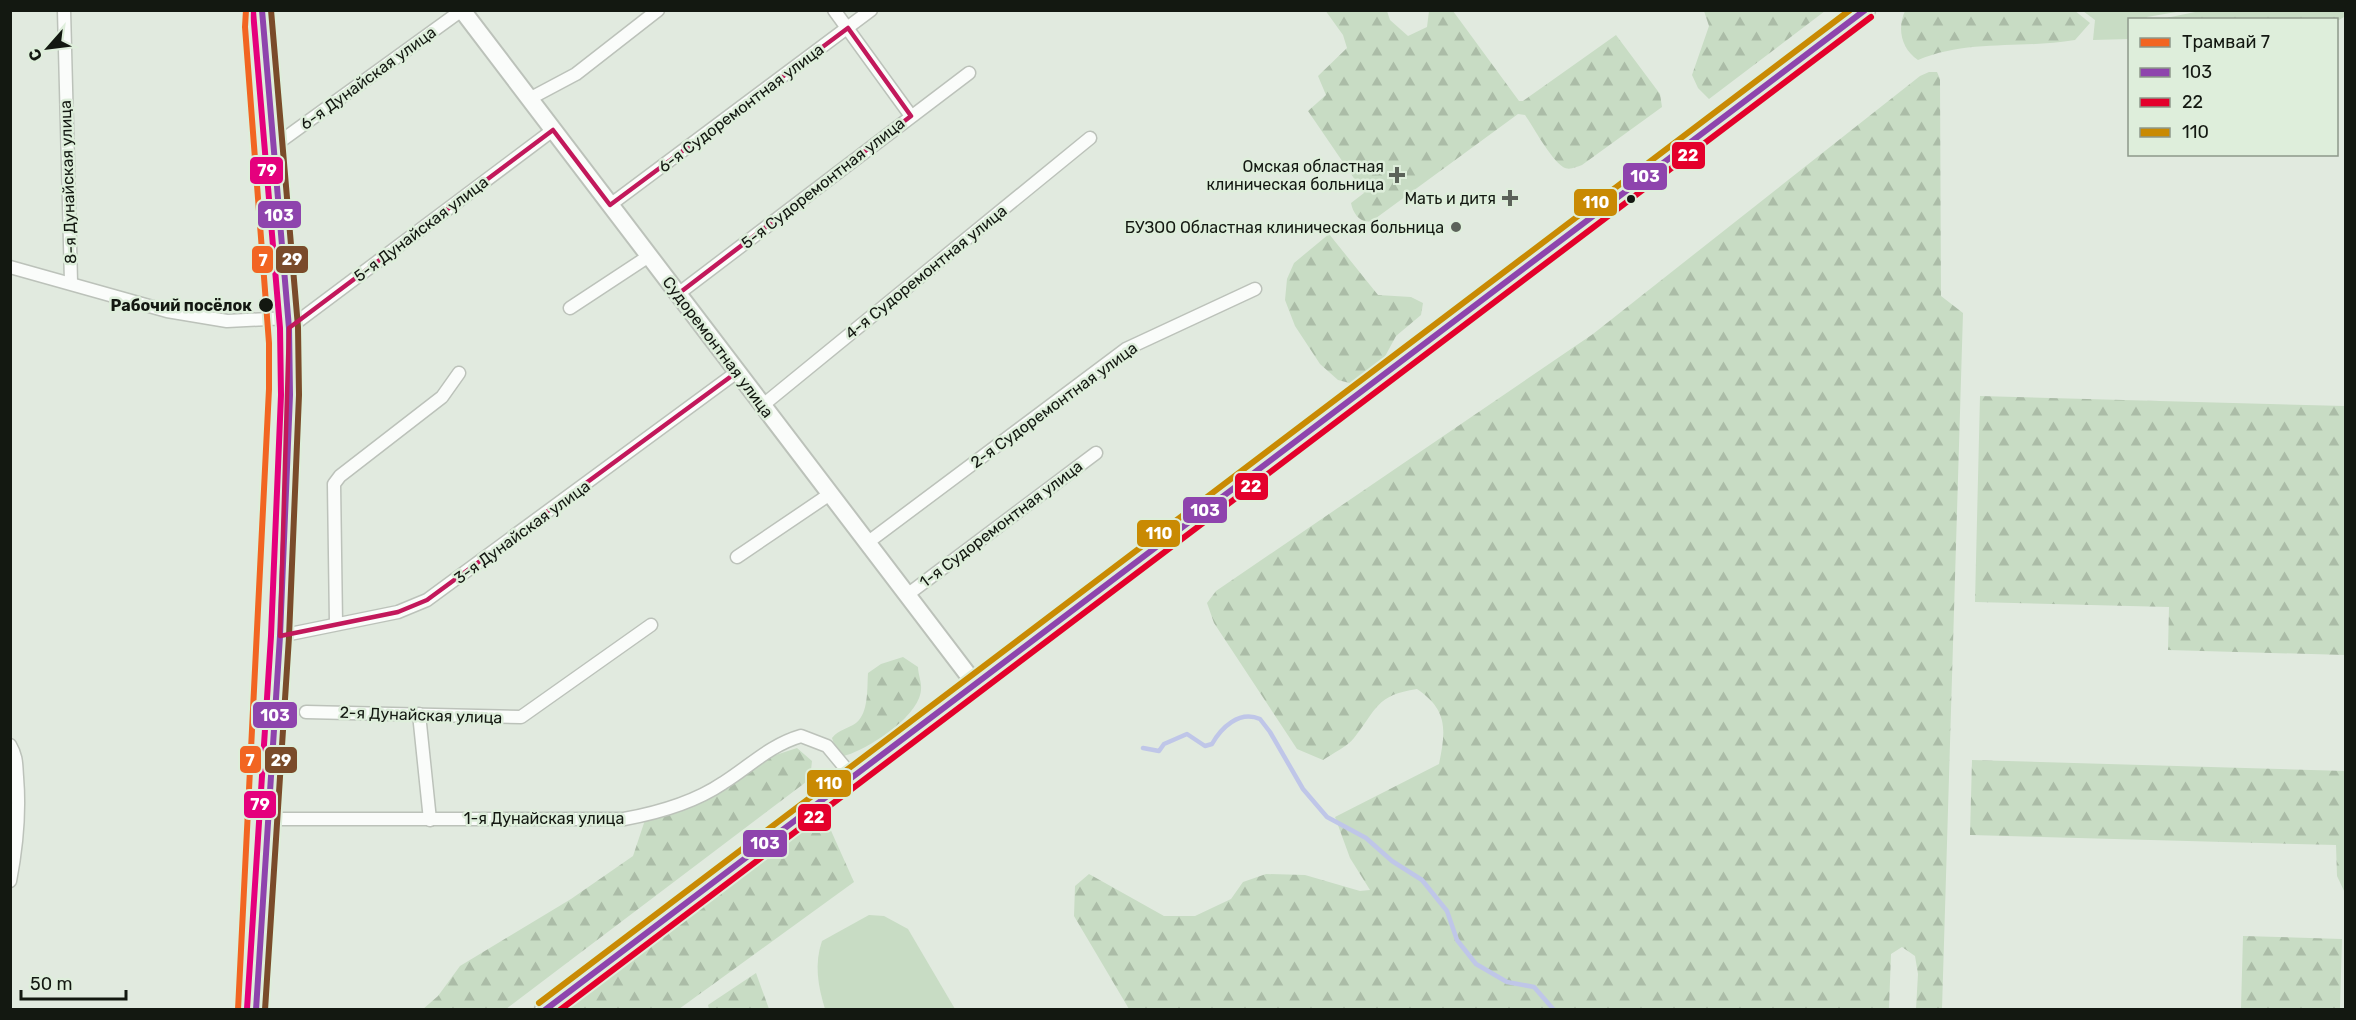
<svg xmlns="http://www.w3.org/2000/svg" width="2356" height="1020" font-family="Rubik,sans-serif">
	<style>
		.grass { fill: #c8dcc4 }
		.forest { fill: url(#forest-firs) }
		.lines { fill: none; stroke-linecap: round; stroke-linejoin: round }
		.stream { stroke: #bfc6e8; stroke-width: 4.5 }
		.minor-casing { stroke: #bcc2ba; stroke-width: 15 }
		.tertiary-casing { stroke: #bcc2ba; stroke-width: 20 }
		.secondary-casing { stroke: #bcc2ba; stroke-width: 21 }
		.minor { stroke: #fafcfa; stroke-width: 12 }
		.tertiary { stroke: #fafcfa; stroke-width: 16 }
		.secondary { stroke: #f5f6f7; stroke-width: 18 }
		.bus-1-casing { stroke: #deeedb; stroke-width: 10 }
		.bus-2-casing { stroke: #deeedb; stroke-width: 10 }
		.bus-3-casing { stroke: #deeedb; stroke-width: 10 }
		.bus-4-casing { stroke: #deeedb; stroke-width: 10 }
		.bus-5-casing { stroke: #deeedb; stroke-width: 10 }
		.bus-1 { stroke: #8e44ad; stroke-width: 6 }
		.bus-2 { stroke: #e4002b; stroke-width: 6 }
		.bus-3 { stroke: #c98a03; stroke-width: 6 }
		.bus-4 { stroke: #7a4b2a; stroke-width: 6 }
		.bus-5 { stroke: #e5007d; stroke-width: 6 }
		.tram-1-casing { stroke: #deeedb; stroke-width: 10 }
		.tram-1 { stroke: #f26522; stroke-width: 6 }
		.marked { fill: none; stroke: #c2185b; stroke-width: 4.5; stroke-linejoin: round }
		.poi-dot { fill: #5b6259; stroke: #deeedb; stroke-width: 2 }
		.bus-dot { fill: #131811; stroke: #deeedb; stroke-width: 2 }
		.labels { text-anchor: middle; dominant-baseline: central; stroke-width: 5; stroke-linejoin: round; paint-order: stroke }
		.street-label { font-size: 16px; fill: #131811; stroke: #deeedb }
		.poi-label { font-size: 16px; fill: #131811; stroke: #deeedb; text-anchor: end }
		.stop-label { font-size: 16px; font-weight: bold; fill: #131811; stroke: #deeedb; text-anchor: end }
		.line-badge { stroke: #deeedb; stroke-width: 2 }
		.badge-label { font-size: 16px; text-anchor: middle; font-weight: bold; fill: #fff }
	</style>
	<defs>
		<pattern id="forest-firs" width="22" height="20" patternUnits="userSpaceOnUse" patternTransform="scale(1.5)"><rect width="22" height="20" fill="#c8dcc4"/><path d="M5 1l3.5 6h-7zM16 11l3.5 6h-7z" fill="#abbca7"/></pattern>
	</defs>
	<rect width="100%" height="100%" fill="#e1eadf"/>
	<g class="grass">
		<polygon points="2083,11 2182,11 2147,17 2146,19 2130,20 2129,39 2093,40 2095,20"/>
		<path d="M869,915l15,1 24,13 47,80h-130c-7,-23 -11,-45 -3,-68z"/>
	</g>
	<g class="forest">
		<path d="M1325,10l62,1 3,9 18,16 19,-9 2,-16h24l66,90h4l93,-66 44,59 2,13 -80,58c-6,2 -13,6 -19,2 -13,-9 -29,-39 -38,-52l-7,-1 -146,107c-11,3 -19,-7 -21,-18l13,-10 -56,-82 18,-16 -8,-19 29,-28 -4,-13z"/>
		<path d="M2074,10l16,13 -15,17c-52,9 -107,-1 -157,20 -17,-11 -21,-32 -13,-49z"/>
		<polygon points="2205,10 2345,10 2346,16 2337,21 2161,19"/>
		<polygon points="1704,11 1704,10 1825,11 1709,99 1698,88 1692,75 1709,26"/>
		<path d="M1929,72h8l3,7 1,217 22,17 -21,696h-26l2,-35 -3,-18 -13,-9 -11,7 -2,55h-760l-55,-93 1,-30 14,-12 75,42h31l36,-17 12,-17 23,-8 39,1 55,16 10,-1 -20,-32 -15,-41 104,-53c7,-34 9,-54 -22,-75 -41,6 -40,20 -63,49 -7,9 -21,15 -31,22l-26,-11 -83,-126 -7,-20 9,-12 377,-257 327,-258z"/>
		<polygon points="1329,234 1378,295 1411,297 1423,303 1421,315 1396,336 1382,362 1357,385 1338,380 1320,364 1295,326 1285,300 1287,279 1294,263"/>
		<polygon points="1980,396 2345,406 2345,655 2168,650 2169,607 1975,602"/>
		<path d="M903,657l15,10c0,7 4,16 3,23 -2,27 -54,60 -77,66l-7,-3 -5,-15c7,-9 16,-9 24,-15 13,-10 11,-36 12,-50l13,-9z"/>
		<polygon points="797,748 812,761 810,779 506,1009 422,1010 438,996 460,966 571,899 633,856 645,820 751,763"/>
		<polygon points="1972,760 2345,771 2345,893 2337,876 2336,845 1970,835"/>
		<polygon points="824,815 854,882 679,1009 563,1009"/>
		<polygon points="2243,936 2342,939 2340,1009 2237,1009 2241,1008"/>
		<polygon points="756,973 769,1009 709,1009 708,1005"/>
	</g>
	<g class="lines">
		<path class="stream" d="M1143,748l16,3 5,-7 23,-10 18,12 7,-2c9,-16 27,-34 48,-25l10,13 33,57 24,28 39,21 26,23 30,19 25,31 10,29 19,24 31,18 27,5 20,23"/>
		<defs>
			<g id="minor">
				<polyline points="64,10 71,282"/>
				<polyline points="834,10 911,116"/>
				<polyline points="529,99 576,74 658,10"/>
				<polyline points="274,146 462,10"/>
				<polyline points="610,205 871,10"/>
				<polyline points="10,267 167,311 227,321 288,318"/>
				<polyline points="678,294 969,73"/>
				<polyline points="570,308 649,256"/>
				<polyline points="289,328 553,130"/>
				<polyline points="763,405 1090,138"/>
				<polyline points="867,543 1126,349 1255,289"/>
				<polyline points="737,557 830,494"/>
				<polyline points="907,595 1096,453"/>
				<polyline points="336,623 334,484 340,476 442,397 459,373"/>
				<polyline points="280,636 398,612 427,600 737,372"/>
				<polyline points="306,712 521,717 651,625"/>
				<polyline points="419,714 430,820"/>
				<path d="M10,745c7,12 6,19 7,32 3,36 0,68 -7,104"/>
				<path d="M270,819h354c33,-6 71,-17 99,-36 27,-17 47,-38 78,-47l26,10 25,30"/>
			</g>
			<polyline id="tertiary" points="462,10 975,684"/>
			<g id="secondary">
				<polyline points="256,1010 280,636 290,395 289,328 262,10"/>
				<polyline points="544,1010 1866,10"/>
			</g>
		</defs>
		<use href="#minor" class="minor-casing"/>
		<use href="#tertiary" class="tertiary-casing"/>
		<use href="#secondary" class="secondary-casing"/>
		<use href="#minor" class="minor"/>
		<use href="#tertiary" class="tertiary"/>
		<use href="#secondary" class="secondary"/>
		<defs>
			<g id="bus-1">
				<polyline points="256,1010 280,636 290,395 289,328 262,10"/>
				<polyline points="545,1010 1865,10"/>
			</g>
			<polyline id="bus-2" points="560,1010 1871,17"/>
			<polyline id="bus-3" points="539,1003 1850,10"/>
			<polyline id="bus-4" points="265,1010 289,637 299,395 298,327 271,10"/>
			<polyline id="bus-5" points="247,1009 271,636 281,395 280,328 253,11"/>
		</defs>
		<use href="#bus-1" class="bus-1-casing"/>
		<use href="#bus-2" class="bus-2-casing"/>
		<use href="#bus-3" class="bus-3-casing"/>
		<use href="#bus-4" class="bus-4-casing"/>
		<use href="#bus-5" class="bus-5-casing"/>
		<use href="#bus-1" class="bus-1"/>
		<use href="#bus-2" class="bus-2"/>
		<use href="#bus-3" class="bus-3"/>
		<use href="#bus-4" class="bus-4"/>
		<use href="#bus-5" class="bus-5"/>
		<defs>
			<polyline id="tram-1" points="238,1010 269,389 269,343 245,27 246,10"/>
		</defs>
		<use href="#tram-1" class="tram-1-casing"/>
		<use href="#tram-1" class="tram-1"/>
	</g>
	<path class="marked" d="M848,28l63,88 -233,178 59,78 -310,228 -29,12 -118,24 9,-308 264,-198 57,75z"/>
	<g class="poi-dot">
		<path d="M1394 166h6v6h6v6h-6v6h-6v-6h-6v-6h6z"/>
		<path d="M1507 189h6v6h6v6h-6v6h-6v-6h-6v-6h6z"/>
		<circle cx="1456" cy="227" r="6"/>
	</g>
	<g class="bus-dot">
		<circle cx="1631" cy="199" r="5"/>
		<circle cx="266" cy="305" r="8"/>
	</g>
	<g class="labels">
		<g class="street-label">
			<text transform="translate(368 78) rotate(-36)">6-я Дунайская улица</text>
			<text transform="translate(741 108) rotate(-37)">6-я Судоремонтная улица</text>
			<text transform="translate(68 182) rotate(-92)">8-я Дунайская улица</text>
			<text transform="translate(823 183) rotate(-38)">5-я Судоремонтная улица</text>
			<text transform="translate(421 229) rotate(-37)">5-я Дунайская улица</text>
			<text transform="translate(926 272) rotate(-39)">4-я Судоремонтная улица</text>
			<text transform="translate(718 347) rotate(53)">Судоремонтная улица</text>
			<text transform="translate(1054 405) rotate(-36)">2-я Судоремонтная улица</text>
			<text transform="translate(1001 524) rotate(-37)">1-я Судоремонтная улица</text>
			<text transform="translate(522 532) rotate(-36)">3-я Дунайская улица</text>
			<text transform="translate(421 715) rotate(2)">2-я Дунайская улица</text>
			<text x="544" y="818">1-я Дунайская улица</text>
		</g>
		<g class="poi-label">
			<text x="1384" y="166">Омская областная<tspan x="1384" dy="18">клиническая больница</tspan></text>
			<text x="1496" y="198">Мать и дитя</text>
			<text x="1444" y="227">БУЗОО Областная клиническая больница</text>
		</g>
		<g class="stop-label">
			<text x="252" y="305">Рабочий посёлок</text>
		</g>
	</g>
	<g class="line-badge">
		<rect x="1671" y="141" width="35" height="29" rx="6" fill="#e4002b"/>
		<rect x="249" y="156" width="35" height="29" rx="6" fill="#e5007d"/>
		<rect x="1622" y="162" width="46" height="29" rx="6" fill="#8e44ad"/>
		<rect x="1573" y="188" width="45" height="29" rx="6" fill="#c98a03"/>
		<rect x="257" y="200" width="45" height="29" rx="6" fill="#8e44ad"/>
		<rect x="275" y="245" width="34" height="29" rx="6" fill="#7a4b2a"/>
		<rect x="251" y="245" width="23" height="29" rx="6" fill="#f26522"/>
		<rect x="1234" y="472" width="35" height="29" rx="6" fill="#e4002b"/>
		<rect x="1182" y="496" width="46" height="28" rx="6" fill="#8e44ad"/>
		<rect x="1136" y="519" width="45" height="29" rx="6" fill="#c98a03"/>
		<rect x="252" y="701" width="46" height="28" rx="6" fill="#8e44ad"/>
		<rect x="239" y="745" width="23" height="29" rx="6" fill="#f26522"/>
		<rect x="264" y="746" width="34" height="28" rx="6" fill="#7a4b2a"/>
		<rect x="806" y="769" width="46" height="29" rx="6" fill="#c98a03"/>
		<rect x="243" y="790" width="34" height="29" rx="6" fill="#e5007d"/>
		<rect x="797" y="803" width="35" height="29" rx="6" fill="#e4002b"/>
		<rect x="742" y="829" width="46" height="29" rx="6" fill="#8e44ad"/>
	</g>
	<g class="badge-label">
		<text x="1688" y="161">22</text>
		<text x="267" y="176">79</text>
		<text x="1645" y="182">103</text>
		<text x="1596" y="208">110</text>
		<text x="279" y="221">103</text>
		<text x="292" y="265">29</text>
		<text x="263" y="266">7</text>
		<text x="1251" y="492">22</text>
		<text x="1205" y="516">103</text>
		<text x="1159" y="539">110</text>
		<text x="275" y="721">103</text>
		<text x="250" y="766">7</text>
		<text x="281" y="766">29</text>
		<text x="829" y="789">110</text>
		<text x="260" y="810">79</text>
		<text x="814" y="823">22</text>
		<text x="765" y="849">103</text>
	</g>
	<rect width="2356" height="1020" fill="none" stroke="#131811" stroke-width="24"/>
	<rect x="2128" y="18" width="210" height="138" fill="#deeedb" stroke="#8d988a" stroke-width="1.5"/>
	<rect x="2140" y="38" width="30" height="9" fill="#f26522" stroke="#8d988a" stroke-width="1.5"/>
	<text x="2182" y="48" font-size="18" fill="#131811">Трамвай 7</text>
	<rect x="2140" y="68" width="30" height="9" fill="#8e44ad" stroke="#8d988a" stroke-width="1.5"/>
	<text x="2182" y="78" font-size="18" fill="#131811">103</text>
	<rect x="2140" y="98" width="30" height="9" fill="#e4002b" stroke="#8d988a" stroke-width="1.5"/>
	<text x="2182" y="108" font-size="18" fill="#131811">22</text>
	<rect x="2140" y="128" width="30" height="9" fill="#c98a03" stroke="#8d988a" stroke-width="1.5"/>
	<text x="2182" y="138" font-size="18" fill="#131811">110</text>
	<g transform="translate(48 48) rotate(242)" stroke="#deeedb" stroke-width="4.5" paint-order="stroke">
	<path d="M0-4.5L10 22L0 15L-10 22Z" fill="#131811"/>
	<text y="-9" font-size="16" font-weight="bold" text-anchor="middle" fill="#131811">С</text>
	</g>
	<path d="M21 990v9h105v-9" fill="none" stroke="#131811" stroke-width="3"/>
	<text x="30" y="990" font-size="18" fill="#131811" stroke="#deeedb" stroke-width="4.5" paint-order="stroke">50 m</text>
</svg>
